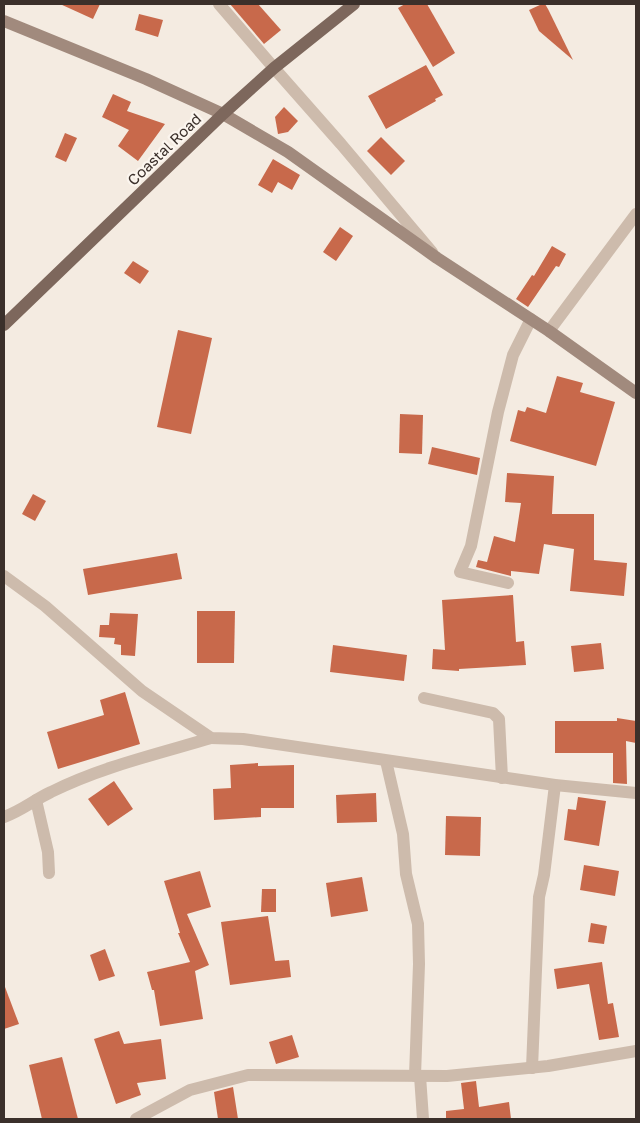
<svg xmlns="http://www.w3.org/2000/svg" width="640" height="1123" font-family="'Golos Text',sans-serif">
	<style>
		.building { fill: #c8694b }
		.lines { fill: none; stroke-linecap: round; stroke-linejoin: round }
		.street { stroke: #cdbbac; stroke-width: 12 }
		.secondary { stroke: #a18a7d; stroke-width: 12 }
		.primary { stroke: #7d675c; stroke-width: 12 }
		.labels { text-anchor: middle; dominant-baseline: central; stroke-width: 4.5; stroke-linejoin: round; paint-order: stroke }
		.street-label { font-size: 15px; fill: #3b302b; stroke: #fbf5ee }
	</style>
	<rect width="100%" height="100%" fill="#f4ebe1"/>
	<g class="building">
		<polygon points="60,4 100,4 93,19"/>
		<polygon points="230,4 258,4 281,30 264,44"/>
		<polygon points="405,4 427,4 455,53 433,67 398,8"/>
		<polygon points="542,4 545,4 548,9 573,60 539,31 529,10"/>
		<polygon points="139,14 163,20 158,37 135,30"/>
		<polygon points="426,65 443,95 435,99 436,101 386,129 368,96"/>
		<polygon points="113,94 131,102 127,111 165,124 138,161 118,146 129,130 102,117"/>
		<polygon points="284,107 298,121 288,132 278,134 275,117"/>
		<polygon points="65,133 77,138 66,162 55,157"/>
		<polygon points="381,137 405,161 391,175 367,151"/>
		<polygon points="273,159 300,175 292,190 278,182 272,193 258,185"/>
		<polygon points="340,227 353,236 336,261 323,252"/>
		<polygon points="552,246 566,254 559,267 556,266 528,307 516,299 532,275 534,276"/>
		<polygon points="133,261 149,271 140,284 124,273"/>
		<polygon points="178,330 212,338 191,434 157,427"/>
		<polygon points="557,376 583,383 580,392 615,402 596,466 510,441 518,410 525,412 527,407 546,413"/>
		<polygon points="400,414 423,415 422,454 399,453"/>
		<polygon points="432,447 480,458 477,475 428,464"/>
		<polygon points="507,473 554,476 552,514 594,514 594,560 627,563 624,596 570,591 574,549 544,544 539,574 511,571 511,576 476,567 478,560 487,562 494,536 515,542 521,503 505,502"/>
		<polygon points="33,494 46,501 35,521 22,514"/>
		<polygon points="177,553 182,579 88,595 83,569"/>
		<polygon points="513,595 516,642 524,641 526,665 459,669 459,671 432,669 433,649 445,650 442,600"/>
		<polygon points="197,611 235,611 234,663 197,663"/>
		<polygon points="110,613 138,614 135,656 121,655 121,645 114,644 115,638 99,637 100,625 109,625"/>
		<polygon points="601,643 604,669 574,672 571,646"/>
		<polygon points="333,645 407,655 404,681 330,672"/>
		<polygon points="125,692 140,744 58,769 47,732 104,715 100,700"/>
		<polygon points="617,718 636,721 636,743 626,741 627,784 613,783 613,753 555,753 555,721 617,721"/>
		<polygon points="258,763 258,766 294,765 294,808 261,808 261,817 214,820 213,789 231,788 230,765"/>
		<polygon points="114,781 133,809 108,826 88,799"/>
		<polygon points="376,793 377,822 337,823 336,795"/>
		<polygon points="578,797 606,801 599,846 564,840 568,809 576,810"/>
		<polygon points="446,816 481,817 480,856 445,855"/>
		<polygon points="584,865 619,871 615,896 580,890"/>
		<polygon points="200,871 211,907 187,914 209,965 195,971 203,1019 160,1026 154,990 152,990 147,972 190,962 178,933 180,933 164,881"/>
		<polygon points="362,877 368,911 331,917 326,883"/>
		<polygon points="262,889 276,889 276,912 261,912"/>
		<polygon points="268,916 275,961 289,960 291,977 230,985 221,922"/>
		<polygon points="591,923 607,926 604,944 588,942"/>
		<polygon points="105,949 115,976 99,981 90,955"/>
		<polygon points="602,962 608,1004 613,1003 619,1037 599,1040 589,984 557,989 554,969"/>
		<polygon points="4,987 5,987 19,1024 4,1029"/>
		<polygon points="119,1031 124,1044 161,1039 166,1079 137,1083 141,1095 116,1104 94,1039"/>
		<polygon points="292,1035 299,1057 276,1064 269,1042"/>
		<polygon points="62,1057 78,1119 42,1119 29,1065"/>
		<polygon points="476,1081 479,1107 509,1102 511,1119 446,1119 446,1111 464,1109 461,1083"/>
		<polygon points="233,1087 238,1119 218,1119 214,1092"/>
	</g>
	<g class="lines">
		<g class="street">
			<polyline points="219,4 274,68 341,144 432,252"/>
			<polyline points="549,331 636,214"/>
			<polyline points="4,576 45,606 142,691 211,738 243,739 555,785 636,793"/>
			<polyline points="508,583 460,572 471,546 498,412 513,355 531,319"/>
			<polyline points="424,698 493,713 499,719 502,778"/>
			<polyline points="386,761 403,834 406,874 418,924 419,964 415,1076"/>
			<polyline points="36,800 48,852 49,873"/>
			<path d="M4,817c17,-6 30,-17 47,-25 50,-25 106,-38 160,-54"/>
			<polyline points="532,1068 539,897 544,875 555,785"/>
			<polyline points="420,1076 423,1119"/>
			<polyline points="136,1119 190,1090 248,1075 447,1076 548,1066 636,1051"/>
		</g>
		<polyline class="secondary" points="4,21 146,79 223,114 288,152 437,258 549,331 636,393"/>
		<polyline class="primary" points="4,325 223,114 274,68 354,4"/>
	</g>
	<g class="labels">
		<g class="street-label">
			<text transform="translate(164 149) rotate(-44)">Coastal Road</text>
		</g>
	</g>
	<rect width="640" height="1123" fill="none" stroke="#3b302b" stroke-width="10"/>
</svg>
